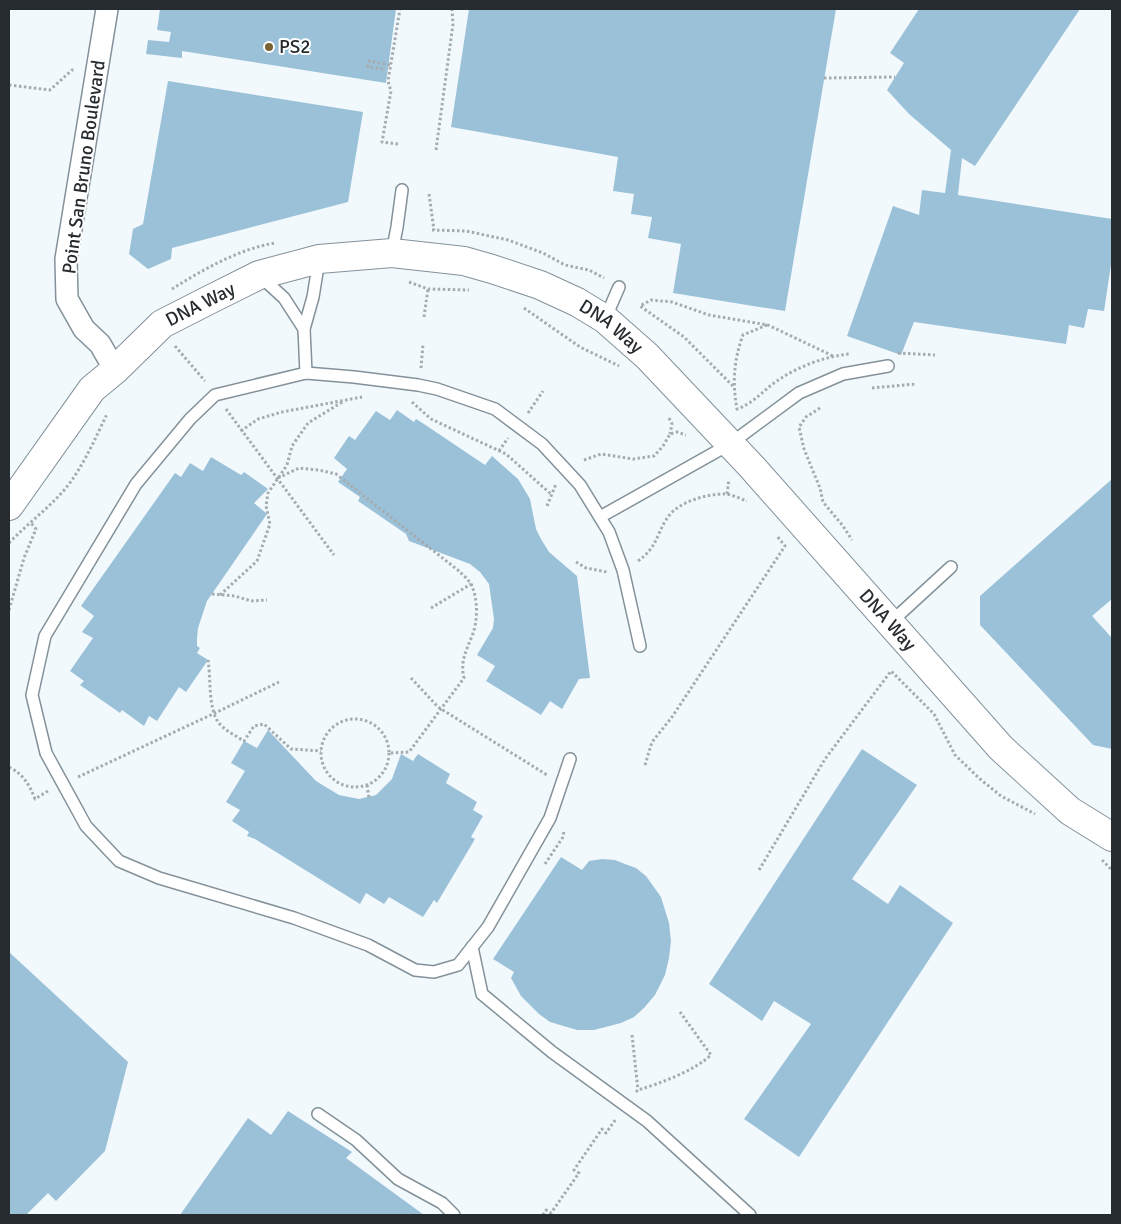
<svg xmlns="http://www.w3.org/2000/svg" width="1121" height="1224" font-family="Signika,sans-serif">
	<style>
		.building { fill: #9bc1d9 }
		.lines { fill: none; stroke-linecap: round; stroke-linejoin: round }
		.lane-casing { stroke: #83919a; stroke-width: 14 }
		.street-casing { stroke: #83919a; stroke-width: 24 }
		.secondary-casing { stroke: #83919a; stroke-width: 30 }
		.path { stroke: #a5acb0; stroke-width: 3; stroke-dasharray: 2.5 2.5; stroke-linecap: butt }
		.lane { stroke: #fff; stroke-width: 11 }
		.street { stroke: #fff; stroke-width: 21 }
		.secondary { stroke: #fff; stroke-width: 28 }
		.poi-dot { fill: #786332; stroke: #fff; stroke-width: 2 }
		.labels { text-anchor: middle; dominant-baseline: central; stroke-width: 4; stroke-linejoin: round; paint-order: stroke }
		.poi-label { font-size: 19px; fill: #252b2f; stroke: #fff; text-anchor: start }
		.street-label { font-size: 19px; fill: #252b2f; stroke: #fff }
	</style>
	<rect width="100%" height="100%" fill="#f2f9fd"/>
	<g class="building">
		<polygon points="160,9 396,9 386,83 182,51 182,58 146,54 148,40 169,42 171,32 157,30"/>
		<polygon points="469,9 836,9 785,311 673,293 681,244 648,238 652,217 631,214 634,194 613,191 618,157 451,127"/>
		<polygon points="919,9 1080,9 975,166 962,158 958,195 1112,219 1112,258 1104,311 1088,309 1084,328 1069,325 1066,344 914,322 901,355 847,336 893,206 919,215 922,190 945,193 951,150 909,114 887,90 904,63 890,53"/>
		<polygon points="168,81 363,112 348,202 172,248 171,259 148,269 129,254 133,229 143,224"/>
		<polygon points="397,410 414,422 416,419 424,424 485,465 492,456 518,479 530,499 536,529 541,539 549,552 577,576 590,678 579,679 562,709 550,701 541,715 486,681 495,666 477,655 493,628 494,619 489,584 480,572 470,564 409,541 406,534 358,501 360,497 338,482 347,469 334,458 349,436 355,440 376,411 390,420"/>
		<polygon points="211,457 241,475 244,472 268,489 254,503 267,514 207,601 198,628 197,639 197,646 200,648 197,653 208,660 186,692 179,687 157,721 149,716 144,726 122,710 120,713 80,685 84,681 70,671 93,638 82,632 94,616 81,606 175,473 181,477 190,463 203,471"/>
		<polygon points="1112,479 1112,599 1092,616 1112,638 1112,749 1093,745 980,625 980,596"/>
		<polygon points="268,730 316,781 339,795 359,799 376,795 392,779 401,754 413,761 418,754 450,774 446,783 477,802 473,810 483,816 471,837 475,839 437,903 434,900 423,917 389,897 384,904 366,893 360,904 255,839 247,836 249,832 232,821 240,810 226,802 245,771 231,763 244,741 257,748"/>
		<polygon points="862,749 917,785 852,879 888,904 900,885 953,923 799,1157 744,1119 811,1024 774,1001 762,1021 709,984"/>
		<polygon points="561,857 582,870 589,861 602,859 615,860 625,864 636,868 646,876 661,897 669,923 671,941 669,958 665,975 655,995 644,1008 634,1017 621,1023 594,1030 577,1030 550,1022 539,1014 521,996 511,978 514,972 493,959"/>
		<polygon points="9,952 128,1062 105,1151 56,1201 48,1193 26,1215 9,1215"/>
		<polygon points="288,1111 352,1152 346,1158 424,1215 180,1215 248,1118 271,1135"/>
	</g>
	<g class="lines">
		<defs>
			<g id="lane">
				<polyline points="392,253 397,227 402,190"/>
				<polyline points="261,277 284,298 304,329"/>
				<polyline points="605,319 619,287"/>
				<polyline points="306,373 304,329 313,297 319,260"/>
				<polyline points="600,517 730,444 799,393 843,374 888,366"/>
				<polyline points="890,623 951,567"/>
				<polyline points="570,759 550,818 488,927 458,965 434,972 415,970 368,945 294,918 159,878 119,861 86,826 46,753 32,695 45,636 136,484 190,419 215,395 306,373 354,377 418,385 437,389 495,409 542,444 580,485 609,532 623,570 640,646"/>
				<polyline points="472,947 482,994 552,1052 647,1121 750,1215"/>
				<polyline points="318,1114 356,1140 398,1179 442,1203 454,1215"/>
			</g>
			<polyline id="street" points="107,9 66,259 67,299 84,329 100,344 115,370"/>
			<g id="secondary">
				<path id="s1" d="M9,506l83,-117 23,-19 47,-46 47,-24 50,-25 60,-16 73,-6 72,8 28,8 48,16 37,17 28,17 42,37 105,111 249,281 69,63 42,26"/>
			</g>
		</defs>
		<use href="#lane" class="lane-casing"/>
		<use href="#street" class="street-casing"/>
		<use href="#secondary" class="secondary-casing"/>
		<g class="path">
			<polyline points="383,69 368,67 369,61 390,65"/>
			<polyline points="824,78 895,77"/>
			<polyline points="9,85 50,90 72,70 76,70"/>
			<polyline points="398,144 382,142 391,91 388,81 400,9"/>
			<polyline points="436,150 453,24 452,9"/>
			<polyline points="429,194 434,230"/>
			<polyline points="432,230 466,231 508,240 543,253 565,265 589,270 604,278"/>
			<polyline points="409,282 428,289 469,290"/>
			<path d="M172,289c32,-20 67,-40 103,-46"/>
			<polyline points="524,308 580,347 619,366"/>
			<polyline points="424,317 428,289"/>
			<path d="M767,325l-24,10c-9,24 -11,48 -6,74 15,-5 25,-17 37,-26 22,-16 49,-26 75,-29"/>
			<polyline points="175,346 205,381"/>
			<polyline points="898,353 935,355"/>
			<polyline points="421,368 423,344"/>
			<polyline points="733,386 684,337 640,306 651,300 672,302 709,315 768,325 833,356"/>
			<polyline points="872,388 916,384"/>
			<polyline points="412,402 431,419 506,454 552,495"/>
			<polyline points="820,408 806,417 799,427 804,449 820,488 823,502 843,526 852,540"/>
			<polyline points="226,409 334,555"/>
			<polyline points="528,413 543,391"/>
			<polyline points="669,418 672,424 670,434"/>
			<polyline points="241,431 258,419 282,412 362,397"/>
			<polyline points="499,451 508,438"/>
			<polyline points="584,460 601,454 633,459 654,456 663,446 670,434 677,432 686,435"/>
			<path d="M278,478l21,-10 20,2 17,4 123,97c4,4 10,9 13,15 6,15 6,35 0,50 -6,15 -12,26 -8,42l-55,74 -20,1"/>
			<polyline points="727,494 729,479"/>
			<polyline points="547,506 556,484"/>
			<path d="M9,543c18,-19 39,-34 56,-54 17,-20 31,-52 42,-75"/>
			<path d="M638,561c19,-14 17,-23 28,-41 10,-18 40,-26 59,-26 6,0 16,5 22,7"/>
			<polyline points="576,562 586,568 607,572"/>
			<polyline points="212,594 235,596 251,601 267,600"/>
			<polyline points="220,595 257,561 270,524 266,506 268,493 287,465 292,446 308,423 344,401"/>
			<polyline points="431,608 471,584"/>
			<polyline points="9,610 24,558 36,529 31,523"/>
			<path d="M208,660c3,19 0,46 10,62 6,8 18,14 26,19l10,-15 10,-2 27,25 30,2"/>
			<polyline points="411,678 438,707 547,775"/>
			<circle cx="355" cy="753" r="34"/>
			<polyline points="645,765 652,742 672,717 785,546 777,536"/>
			<path d="M9,767c14,7 20,17 26,32l13,-8"/>
			<polyline points="78,777 215,713 279,682"/>
			<polyline points="367,785 369,798"/>
			<polyline points="1102,860 1112,870"/>
			<polyline points="545,864 563,837 564,831"/>
			<polyline points="759,870 825,759 891,671 934,714 955,755 980,779 1001,796 1035,814"/>
			<polyline points="632,1035 638,1090"/>
			<path d="M636,1092l2,-2c23,-7 56,-19 73,-35l-31,-43"/>
			<polyline points="543,1215 546,1210 551,1213 579,1173 574,1170 602,1129 606,1133 616,1119"/>
		</g>
		<use href="#lane" class="lane"/>
		<use href="#street" class="street"/>
		<use href="#secondary" class="secondary"/>
	</g>
	<circle class="poi-dot" cx="269" cy="47" r="5"/>
	<g class="labels">
		<g class="poi-label">
			<text x="279" y="47">PS2</text>
		</g>
		<g class="street-label">
			<text transform="translate(84 167) rotate(-82)">Point San Bruno Boulevard</text>
			<text stroke="none"><textPath href="#s1" startOffset="282">DNA Way</textPath></text>
			<text stroke="none"><textPath href="#s1" startOffset="718">DNA Way</textPath></text>
			<text stroke="none"><textPath href="#s1" startOffset="1122">DNA Way</textPath></text>
		</g>
	</g>
	<rect width="1121" height="1224" fill="none" stroke="#252b2f" stroke-width="20"/>
</svg>
